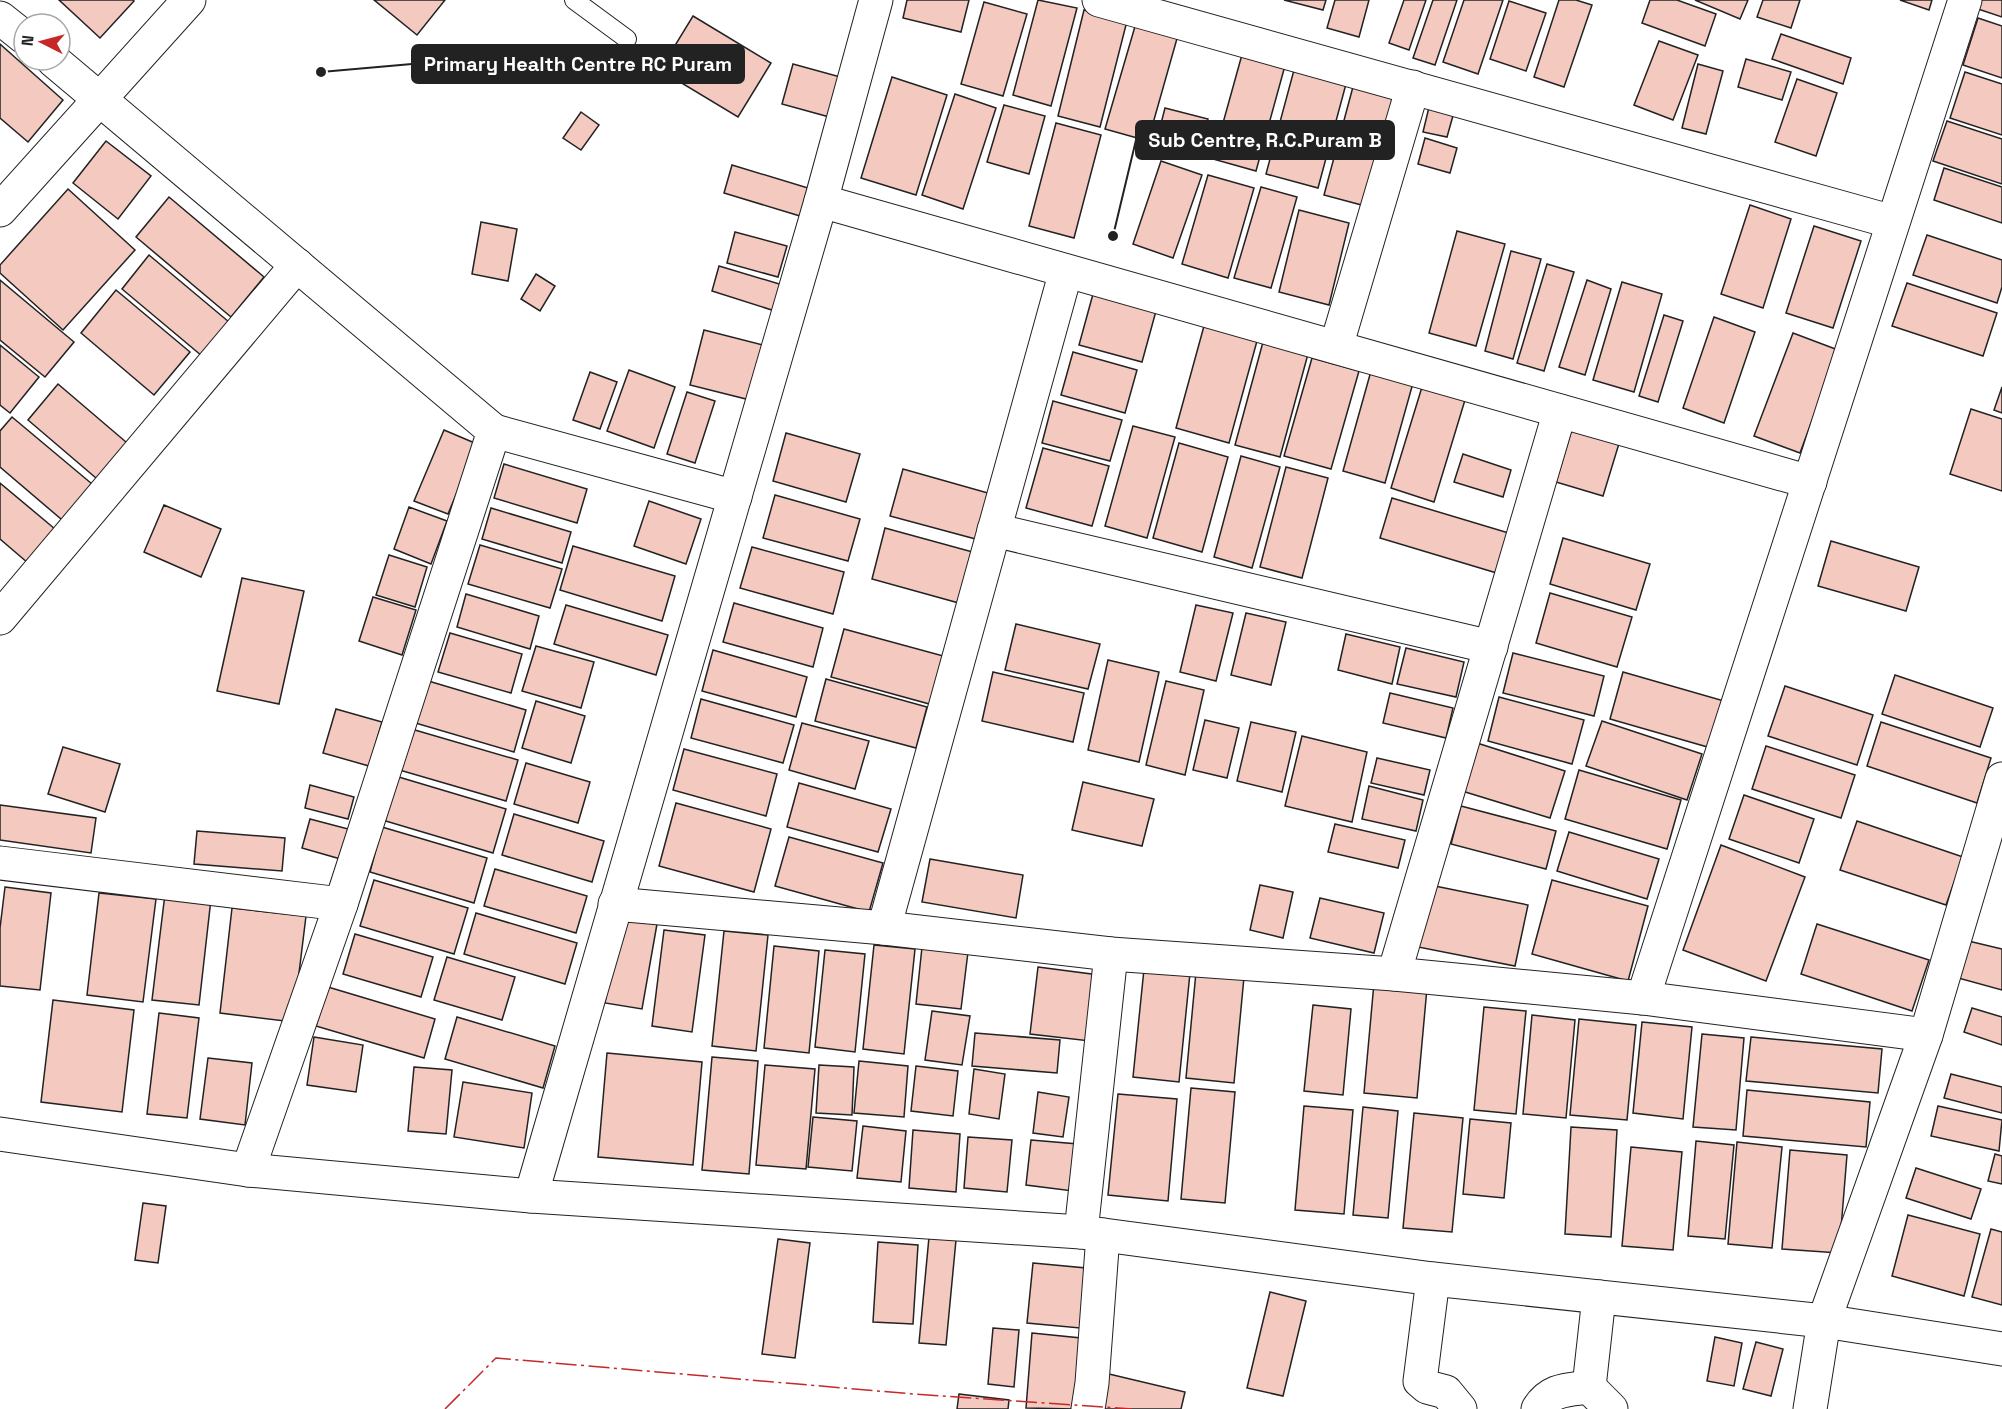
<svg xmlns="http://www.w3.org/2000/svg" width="2002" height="1409" font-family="'Space Grotesk',sans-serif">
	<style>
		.building { fill: #f3c9c0; stroke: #222; stroke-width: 1.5 }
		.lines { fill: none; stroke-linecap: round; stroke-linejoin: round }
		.service-casing { stroke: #222; stroke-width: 20 }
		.minor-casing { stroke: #222; stroke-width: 35 }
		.tertiary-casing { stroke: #222; stroke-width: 35 }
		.service { stroke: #fff; stroke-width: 18 }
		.minor { stroke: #fff; stroke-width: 33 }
		.tertiary { stroke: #fff; stroke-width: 33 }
		.power { stroke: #c62828; stroke-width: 1.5; stroke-dasharray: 21 4.5 3 4.5; stroke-linecap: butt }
		.leader { fill: none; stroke: #222; stroke-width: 2 }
		.callout-dot { fill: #222; stroke: #fff; stroke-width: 2 }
		.callout { fill: #222; stroke: #222; stroke-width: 2 }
		.callout-label { font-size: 20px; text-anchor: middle; font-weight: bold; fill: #fff }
	</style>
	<rect width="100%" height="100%" fill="#fff"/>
	<g class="building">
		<polygon points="59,0 133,0 134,1 100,38"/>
		<polygon points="374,0 445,0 417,35"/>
		<polygon points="907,0 969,0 961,32 903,18"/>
		<polygon points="1038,0 1077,8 1051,106 1013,95"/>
		<polygon points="1284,0 1326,0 1323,10"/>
		<polygon points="1335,0 1369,0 1359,37 1327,28"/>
		<polygon points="1404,0 1426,0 1409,50 1389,43"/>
		<polygon points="1433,0 1457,0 1435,65 1413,58"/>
		<polygon points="1464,0 1503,0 1478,74 1443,62"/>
		<polygon points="1559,0 1576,0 1592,5 1564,87 1534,77"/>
		<polygon points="1650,0 1677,0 1716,14 1705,46 1642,23"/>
		<polygon points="1695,0 1748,0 1740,19"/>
		<polygon points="1763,0 1800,0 1791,28 1757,17"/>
		<polygon points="1900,0 1932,0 1929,10"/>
		<polygon points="1981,0 2002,0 2002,17 1978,9"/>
		<polygon points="1509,1 1546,13 1526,71 1490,59"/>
		<polygon points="984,2 1027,14 1003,96 961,84"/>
		<polygon points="1084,10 1127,21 1100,127 1058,116"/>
		<polygon points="693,16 771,63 738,117 660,70"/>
		<polygon points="1978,18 2002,26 2002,78 1963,65"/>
		<polygon points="1136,23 1178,35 1148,141 1105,129"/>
		<polygon points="1781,34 1851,58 1843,84 1772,59"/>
		<polygon points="1659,41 1698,55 1673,120 1634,105"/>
		<polygon points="0,44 63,100 28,142 0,118"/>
		<polygon points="1243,51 1286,62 1256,171 1213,159"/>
		<polygon points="1746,59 1791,72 1782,100 1738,87"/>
		<polygon points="793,64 844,78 833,118 782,104"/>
		<polygon points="1698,64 1723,71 1706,134 1682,128"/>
		<polygon points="1294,70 1346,84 1318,188 1266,174"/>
		<polygon points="1965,72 2002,84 2002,135 1950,118"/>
		<polygon points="892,77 947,95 916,195 861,178"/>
		<polygon points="1797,79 1837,93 1816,156 1775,142"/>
		<polygon points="1354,83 1399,95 1369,207 1324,195"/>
		<polygon points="955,94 996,108 963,209 922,195"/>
		<polygon points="1431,99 1456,105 1447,137 1423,132"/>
		<polygon points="1004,105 1045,116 1029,174 987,162"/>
		<polygon points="1165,108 1208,119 1198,155 1156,143"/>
		<polygon points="581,112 599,125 581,150 563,138"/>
		<polygon points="1947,121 2002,139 2002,184 1933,161"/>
		<polygon points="1056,123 1101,135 1074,238 1029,226"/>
		<polygon points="1425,138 1457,148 1450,173 1418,164"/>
		<polygon points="106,141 151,176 118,219 73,183"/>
		<polygon points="1161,161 1202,175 1173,258 1133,244"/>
		<polygon points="732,165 808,188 800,216 724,193"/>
		<polygon points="1944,168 2002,187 2002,223 1934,200"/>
		<polygon points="1208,175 1254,188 1228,278 1182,264"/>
		<polygon points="1261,187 1297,197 1271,288 1234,278"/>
		<polygon points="68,189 135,250 63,330 0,273 0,265"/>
		<polygon points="169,197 264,277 231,317 136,237"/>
		<polygon points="1750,205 1791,219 1763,308 1721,294"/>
		<polygon points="1299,210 1349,223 1329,305 1279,292"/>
		<polygon points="481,222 517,229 508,281 472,274"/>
		<polygon points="1814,226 1861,241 1833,328 1786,313"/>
		<polygon points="1457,231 1505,244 1476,346 1429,333"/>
		<polygon points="735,232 787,246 778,277 727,263"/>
		<polygon points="1927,235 2002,260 2002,287 1997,303 1913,275"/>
		<polygon points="1511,251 1541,259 1513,359 1485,351"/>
		<polygon points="149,255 229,322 202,356 122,289"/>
		<polygon points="1547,264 1574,272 1544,371 1517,363"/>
		<polygon points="719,266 786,286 778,312 712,291"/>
		<polygon points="536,274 555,286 540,311 521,299"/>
		<polygon points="0,280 74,342 45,377 0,340"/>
		<polygon points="1587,280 1611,289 1585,375 1559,367"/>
		<polygon points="1622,282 1662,294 1634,392 1593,380"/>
		<polygon points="1907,283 1997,313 1983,356 1892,326"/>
		<polygon points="116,290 190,352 154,395 81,333"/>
		<polygon points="1093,294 1156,311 1142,362 1079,345"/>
		<polygon points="1664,315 1683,321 1658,402 1639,396"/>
		<polygon points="1714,317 1755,332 1724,423 1683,408"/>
		<polygon points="1204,326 1257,341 1229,443 1176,428"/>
		<polygon points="704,330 763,345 750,400 690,385"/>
		<polygon points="1793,333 1838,350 1800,453 1754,436"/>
		<polygon points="1263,342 1308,354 1280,457 1235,445"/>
		<polygon points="0,345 39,377 10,413 0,405"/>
		<polygon points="1073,352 1137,370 1125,413 1061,395"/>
		<polygon points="1312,358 1359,371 1331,469 1284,456"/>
		<polygon points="629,370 675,387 654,448 607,431"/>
		<polygon points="1371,371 1413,383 1385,483 1343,471"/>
		<polygon points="590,372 617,382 600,429 573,420"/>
		<polygon points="58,384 133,448 103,484 28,420"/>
		<polygon points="1422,387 1465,400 1434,502 1391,488"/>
		<polygon points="2002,387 2002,413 1994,410"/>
		<polygon points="687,392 715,401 695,463 667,454"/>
		<polygon points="1053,401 1122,420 1110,461 1042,443"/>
		<polygon points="1971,409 2002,419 2002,491 1950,474"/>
		<polygon points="12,417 98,489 68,525 0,467 0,431"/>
		<polygon points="1574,422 1621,437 1603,496 1556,482"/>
		<polygon points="1133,426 1175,437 1147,538 1105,526"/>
		<polygon points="444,430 477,444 448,514 414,501"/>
		<polygon points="786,433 860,454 846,502 773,481"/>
		<polygon points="1179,443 1228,457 1202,552 1153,538"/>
		<polygon points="1043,448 1109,466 1092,526 1026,508"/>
		<polygon points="1463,454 1511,470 1503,497 1454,482"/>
		<polygon points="1241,456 1280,467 1252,568 1214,557"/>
		<polygon points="504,464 587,489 577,523 494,498"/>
		<polygon points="1286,467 1328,478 1302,578 1260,567"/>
		<polygon points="903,469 995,495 983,541 890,516"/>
		<polygon points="0,483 55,529 28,563 0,539"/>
		<polygon points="775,495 860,519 848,561 763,538"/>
		<polygon points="1392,498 1512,534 1500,574 1380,538"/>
		<polygon points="649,501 701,519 686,564 634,546"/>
		<polygon points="164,505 221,529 201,577 144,552"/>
		<polygon points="409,507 447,521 431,564 394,549"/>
		<polygon points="491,508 571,532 562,563 482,539"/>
		<polygon points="885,528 980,554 966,605 872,579"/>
		<polygon points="1563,538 1650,564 1636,610 1550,584"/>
		<polygon points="1831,541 1919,567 1906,611 1818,586"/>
		<polygon points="480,545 562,569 550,608 468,584"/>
		<polygon points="573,546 675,576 662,621 560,590"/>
		<polygon points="752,547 844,572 833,614 740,588"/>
		<polygon points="389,555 427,567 415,607 376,595"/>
		<polygon points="242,578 304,591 279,704 217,691"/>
		<polygon points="1550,593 1632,617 1617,667 1536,643"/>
		<polygon points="466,594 539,616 530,649 457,627"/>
		<polygon points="373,597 416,610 402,655 359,641"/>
		<polygon points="734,603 823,628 813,667 723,642"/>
		<polygon points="566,605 668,635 656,675 554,644"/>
		<polygon points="1196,605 1233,613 1216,681 1180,672"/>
		<polygon points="1246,613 1286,622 1271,685 1231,675"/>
		<polygon points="1016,624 1100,644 1088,689 1005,670"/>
		<polygon points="844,629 947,657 933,705 831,677"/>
		<polygon points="450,633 522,654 511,693 438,672"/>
		<polygon points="1346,634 1400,647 1392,684 1338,670"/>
		<polygon points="536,646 594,662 581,708 522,691"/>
		<polygon points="1406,648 1464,662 1456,697 1397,684"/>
		<polygon points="713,650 807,677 796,717 702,691"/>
		<polygon points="1513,653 1604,676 1594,716 1503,693"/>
		<polygon points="1108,660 1159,672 1139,762 1088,750"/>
		<polygon points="993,672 1084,693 1073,742 982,721"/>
		<polygon points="1623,672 1724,701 1711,748 1610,719"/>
		<polygon points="1895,675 1993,708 1980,747 1882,714"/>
		<polygon points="826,679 927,707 916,748 815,721"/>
		<polygon points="425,680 526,710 514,752 412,722"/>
		<polygon points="1166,681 1204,690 1185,775 1146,765"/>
		<polygon points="1785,686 1873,715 1857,765 1768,736"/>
		<polygon points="1390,693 1453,708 1446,738 1383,723"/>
		<polygon points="1499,697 1584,720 1572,764 1488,741"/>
		<polygon points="701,699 794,725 783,763 691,738"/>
		<polygon points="536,701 585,716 571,763 522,748"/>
		<polygon points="336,709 382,722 369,766 323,753"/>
		<polygon points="1205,720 1239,728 1227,778 1193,770"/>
		<polygon points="1602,721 1702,754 1687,800 1586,766"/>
		<polygon points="1251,722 1296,732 1282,792 1237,781"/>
		<polygon points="1881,722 1991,758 1977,803 1867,766"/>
		<polygon points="802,723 869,741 855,789 789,770"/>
		<polygon points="408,728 518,760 506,801 396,769"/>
		<polygon points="1302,736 1367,752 1352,822 1285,806"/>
		<polygon points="1477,743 1565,771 1550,818 1462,791"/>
		<polygon points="1766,746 1855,775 1841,818 1752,789"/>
		<polygon points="63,747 120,764 105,812 48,794"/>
		<polygon points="684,749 777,774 766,816 673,790"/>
		<polygon points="1377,758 1430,770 1424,795 1371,783"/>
		<polygon points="526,763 590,782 578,823 514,804"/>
		<polygon points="1579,770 1681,800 1667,849 1565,819"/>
		<polygon points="392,775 506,809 493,853 379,819"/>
		<polygon points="1083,782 1154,799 1142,846 1072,830"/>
		<polygon points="799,783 891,809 878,852 787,827"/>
		<polygon points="310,785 354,797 348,819 305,808"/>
		<polygon points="1369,786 1423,800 1416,831 1362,819"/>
		<polygon points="1744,795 1814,819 1799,863 1729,839"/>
		<polygon points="676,803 771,829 754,892 659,866"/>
		<polygon points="0,805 96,818 91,853 0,840"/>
		<polygon points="1461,806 1556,831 1546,869 1451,844"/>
		<polygon points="514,814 604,841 592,882 502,855"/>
		<polygon points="310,819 352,830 344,860 302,848"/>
		<polygon points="1857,821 1963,857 1946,905 1840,870"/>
		<polygon points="1335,824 1405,840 1398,868 1328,852"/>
		<polygon points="382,827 487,858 474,903 370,872"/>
		<polygon points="197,831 285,838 282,871 194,864"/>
		<polygon points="1569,832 1659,859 1647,899 1557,871"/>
		<polygon points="789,837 883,863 869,912 775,886"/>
		<polygon points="1721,845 1805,877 1766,981 1683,950"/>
		<polygon points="930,859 1023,875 1016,918 922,902"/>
		<polygon points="495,869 587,896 576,933 484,906"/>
		<polygon points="374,880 468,908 454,954 360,926"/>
		<polygon points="1552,880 1648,906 1628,981 1532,954"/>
		<polygon points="1260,885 1293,892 1283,938 1250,930"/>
		<polygon points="1430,885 1528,905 1515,966 1418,947"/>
		<polygon points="5,887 51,893 40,990 0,986 0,928"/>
		<polygon points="99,893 156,899 143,1002 87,995"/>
		<polygon points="165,894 211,899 199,1005 152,1000"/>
		<polygon points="1320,898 1384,913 1374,953 1310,938"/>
		<polygon points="232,908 306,916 293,1022 220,1013"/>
		<polygon points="476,913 577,943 565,984 464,954"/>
		<polygon points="619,918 657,924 642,1009 605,1003"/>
		<polygon points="1817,924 1929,960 1912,1011 1801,974"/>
		<polygon points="664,930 705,935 692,1032 652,1026"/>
		<polygon points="724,931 768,935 756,1051 712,1046"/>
		<polygon points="355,934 433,957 421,997 343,974"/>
		<polygon points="1960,939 2002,949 2002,990 1951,976"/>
		<polygon points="874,945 915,949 904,1054 863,1049"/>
		<polygon points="774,946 819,951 809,1053 764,1048"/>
		<polygon points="922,947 968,952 961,1009 916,1004"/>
		<polygon points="825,950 865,954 855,1052 815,1047"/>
		<polygon points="447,957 515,977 502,1020 434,1000"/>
		<polygon points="1038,967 1099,975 1090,1041 1030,1034"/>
		<polygon points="1144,969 1190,973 1179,1082 1133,1077"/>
		<polygon points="1196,972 1244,977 1234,1083 1186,1078"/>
		<polygon points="1374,983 1427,988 1417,1098 1364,1093"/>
		<polygon points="328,987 435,1019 424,1058 316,1026"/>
		<polygon points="53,1000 134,1010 122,1112 41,1102"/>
		<polygon points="1313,1005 1351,1009 1343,1095 1304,1091"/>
		<polygon points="1484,1007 1526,1011 1516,1114 1474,1110"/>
		<polygon points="1972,1008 2002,1017 2002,1045 1964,1032"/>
		<polygon points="932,1011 970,1016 962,1065 925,1060"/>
		<polygon points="159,1013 199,1018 187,1118 147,1114"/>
		<polygon points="1532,1015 1575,1020 1566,1118 1523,1114"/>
		<polygon points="457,1017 555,1046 543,1088 445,1059"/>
		<polygon points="1579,1019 1636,1025 1627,1120 1570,1115"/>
		<polygon points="1642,1022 1692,1027 1683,1119 1633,1113"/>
		<polygon points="975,1033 1060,1040 1057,1073 972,1066"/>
		<polygon points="1702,1034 1744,1038 1736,1130 1693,1127"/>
		<polygon points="314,1037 363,1045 356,1092 307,1085"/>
		<polygon points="1751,1037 1882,1049 1878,1093 1746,1081"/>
		<polygon points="607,1053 702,1062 693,1165 598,1157"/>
		<polygon points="712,1057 758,1061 749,1174 702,1170"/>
		<polygon points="208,1058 252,1063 245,1125 200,1119"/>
		<polygon points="859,1061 908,1066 904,1117 854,1113"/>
		<polygon points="765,1065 815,1069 806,1169 756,1165"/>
		<polygon points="819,1065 854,1067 852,1115 816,1113"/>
		<polygon points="916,1066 958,1071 953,1116 911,1111"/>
		<polygon points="414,1067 452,1070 446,1134 408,1131"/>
		<polygon points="974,1069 1005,1074 999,1119 969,1114"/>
		<polygon points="1951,1074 2002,1087 2002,1113 1944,1098"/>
		<polygon points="463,1082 532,1093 524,1148 454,1137"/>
		<polygon points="1191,1088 1235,1092 1225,1203 1181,1199"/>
		<polygon points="1747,1090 1870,1102 1866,1147 1743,1136"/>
		<polygon points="1038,1092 1069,1097 1063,1137 1033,1133"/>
		<polygon points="1118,1094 1177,1099 1168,1201 1108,1195"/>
		<polygon points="1304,1106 1353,1110 1344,1214 1295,1210"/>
		<polygon points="1938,1106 2002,1120 1999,1151 1931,1136"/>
		<polygon points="1363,1107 1398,1111 1388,1218 1353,1215"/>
		<polygon points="1414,1113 1463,1118 1452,1232 1403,1228"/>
		<polygon points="813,1117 857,1121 852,1171 808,1167"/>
		<polygon points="1470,1119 1511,1123 1504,1198 1463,1194"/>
		<polygon points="863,1126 906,1131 901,1182 857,1178"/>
		<polygon points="1571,1127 1617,1130 1611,1237 1565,1234"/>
		<polygon points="913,1130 960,1134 956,1192 909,1188"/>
		<polygon points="968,1137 1012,1140 1007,1192 964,1188"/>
		<polygon points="1031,1140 1078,1144 1073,1191 1026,1185"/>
		<polygon points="1696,1141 1734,1145 1725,1239 1688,1236"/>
		<polygon points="1737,1142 1782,1147 1772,1248 1728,1244"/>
		<polygon points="1631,1147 1682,1152 1673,1250 1622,1246"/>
		<polygon points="1790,1150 1847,1155 1839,1253 1782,1249"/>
		<polygon points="1995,1154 2002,1156 2002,1184 1988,1181"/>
		<polygon points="1916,1168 1981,1189 1971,1219 1906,1198"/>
		<polygon points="143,1203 166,1206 158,1263 135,1260"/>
		<polygon points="1908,1215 1980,1234 1964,1296 1892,1276"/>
		<polygon points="1991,1229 2002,1232 2002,1305 1972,1297"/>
		<polygon points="929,1237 956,1240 946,1345 919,1343"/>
		<polygon points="778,1239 810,1243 795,1358 762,1354"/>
		<polygon points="878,1242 918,1245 913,1324 873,1322"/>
		<polygon points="1033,1263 1086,1268 1080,1328 1027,1323"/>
		<polygon points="1270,1292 1306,1301 1283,1396 1247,1388"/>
		<polygon points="993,1328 1019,1330 1014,1387 988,1384"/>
		<polygon points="1032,1333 1081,1338 1075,1409 1026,1408"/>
		<polygon points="1715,1337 1742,1343 1734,1386 1707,1381"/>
		<polygon points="1756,1342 1783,1349 1771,1396 1743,1389"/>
		<polygon points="1109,1374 1185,1392 1181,1409 1101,1409"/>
		<polygon points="959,1394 1009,1400 1008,1409 957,1409"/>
	</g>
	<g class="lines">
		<defs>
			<polyline id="service" points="574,0 627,39"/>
			<g id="minor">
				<polyline points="1099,0 1893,222"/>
				<polyline points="0,18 24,37"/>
				<polyline points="53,60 494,431 341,904 248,1170"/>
				<polyline points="821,201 1810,482"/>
				<polyline points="1336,347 1413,87"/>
				<polyline points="494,431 735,497"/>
				<polyline points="994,530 1491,647"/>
				<polyline points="0,618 297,265"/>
				<polyline points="0,863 341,904"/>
				<polyline points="615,904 884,928 1111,954 1394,974 1643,998 1926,1035"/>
				<polyline points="884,928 1066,271"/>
				<polyline points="1394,974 1560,411"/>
				<polyline points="1643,998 1965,0"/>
				<polyline points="0,1134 248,1170 531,1196 1081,1232 1433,1279 1824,1321 2002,1349"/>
				<polyline points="531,1196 821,201 876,0"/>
				<polyline points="1081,1232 1111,954"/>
				<polyline points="1433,1279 1420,1381 1427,1387 1446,1392 1460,1409"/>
				<polyline points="1589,1387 1599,1297"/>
				<polyline points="1589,1387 1611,1409"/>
				<polyline points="1088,1409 1092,1383 1103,1235"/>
				<path d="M1538,1409c12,-20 29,-19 51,-22"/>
				<polyline points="1810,1409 1824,1321 1926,1035 2002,779"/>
			</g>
			<polyline id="tertiary" points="0,210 189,0"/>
		</defs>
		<use href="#service" class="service-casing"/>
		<use href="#minor" class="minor-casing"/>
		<use href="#tertiary" class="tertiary-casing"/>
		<use href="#service" class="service"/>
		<use href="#minor" class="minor"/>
		<use href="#tertiary" class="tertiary"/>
		<polyline class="power" points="445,1409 496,1358 913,1394 1132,1409"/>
	</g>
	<path class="leader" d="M321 72L412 64M1113 236L1136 140"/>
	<g class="callout-dot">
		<circle cx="321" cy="72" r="6"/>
		<circle cx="1113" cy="236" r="6"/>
	</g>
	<g class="callout">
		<rect x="412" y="45" width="332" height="38" rx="6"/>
		<rect x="1136" y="121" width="258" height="38" rx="6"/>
	</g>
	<g class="callout-label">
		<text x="578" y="71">Primary Health Centre RC Puram</text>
		<text x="1265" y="147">Sub Centre, R.C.Puram B</text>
	</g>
	<g transform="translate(42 42) rotate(276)"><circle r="28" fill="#ffffff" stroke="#a7a7a7" stroke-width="1.5"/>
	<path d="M0-4.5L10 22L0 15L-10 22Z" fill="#c62828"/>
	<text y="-9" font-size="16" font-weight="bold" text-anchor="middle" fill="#222222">N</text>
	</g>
</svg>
